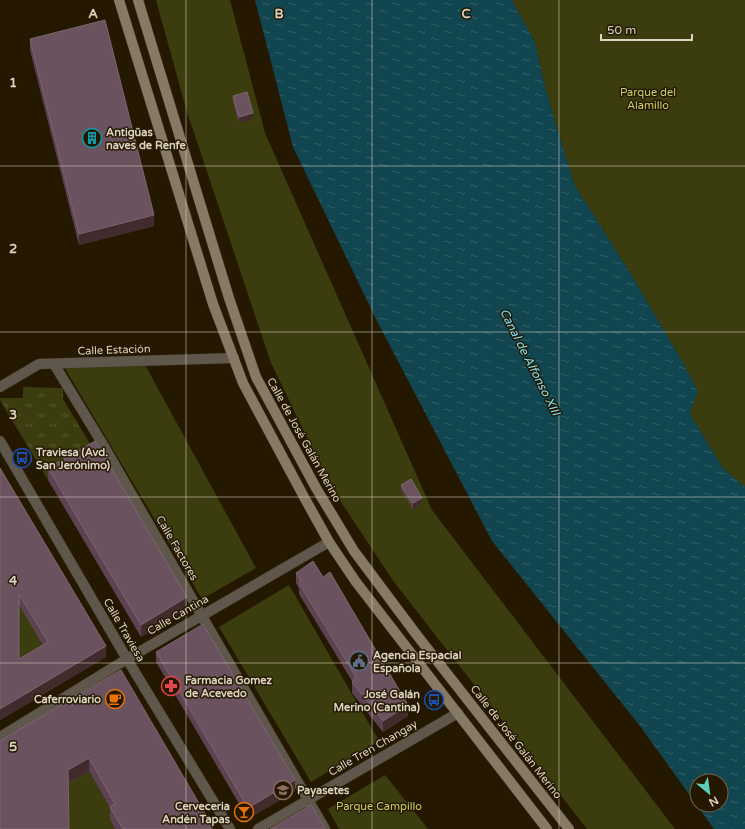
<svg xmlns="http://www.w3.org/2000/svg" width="745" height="829" font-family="'Varela Round',sans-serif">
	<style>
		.grass { fill: url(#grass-tufts) }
		.green { fill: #3c3d0f }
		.water { fill: url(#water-ripples); fill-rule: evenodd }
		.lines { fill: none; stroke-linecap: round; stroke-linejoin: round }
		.pedestrian-casing { stroke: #3f321b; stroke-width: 11 }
		.minor-casing { stroke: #3f321b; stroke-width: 11 }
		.secondary-casing { stroke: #3f321b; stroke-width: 11 }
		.pedestrian { stroke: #5f574b; stroke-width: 10 }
		.minor { stroke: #5f574b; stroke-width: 10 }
		.secondary { stroke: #867965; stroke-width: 10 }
		.wall { fill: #5d4252; fill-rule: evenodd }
		.shaded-wall { fill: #412b2c }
		.building { fill: #6a525e; stroke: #7c666e; fill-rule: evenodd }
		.grid { fill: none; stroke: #dcd3c3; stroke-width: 1; stroke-opacity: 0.55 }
		.labels { text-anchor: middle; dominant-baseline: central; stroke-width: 3; stroke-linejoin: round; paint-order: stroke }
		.park-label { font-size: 11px; fill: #cbce6b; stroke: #251800 }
		.poi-label { font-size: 11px; font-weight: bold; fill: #dcd3c3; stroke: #251800; text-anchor: start }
		.street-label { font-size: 11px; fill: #dcd3c3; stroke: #251800 }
		.water-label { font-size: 12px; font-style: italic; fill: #7de0f6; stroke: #251800 }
		.grid-label { font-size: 13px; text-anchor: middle; font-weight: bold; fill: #dcd3c3; stroke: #251800; stroke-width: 3; stroke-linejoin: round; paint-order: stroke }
	</style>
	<defs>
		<pattern id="grass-tufts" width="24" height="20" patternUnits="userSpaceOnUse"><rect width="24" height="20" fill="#3c3d0f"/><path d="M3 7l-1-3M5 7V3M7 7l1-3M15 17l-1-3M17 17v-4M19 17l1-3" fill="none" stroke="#585830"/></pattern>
		<pattern id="water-ripples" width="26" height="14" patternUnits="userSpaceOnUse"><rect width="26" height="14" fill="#114550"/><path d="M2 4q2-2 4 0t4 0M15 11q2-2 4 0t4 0" fill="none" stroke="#335f68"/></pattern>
	</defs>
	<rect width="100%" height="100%" fill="#251800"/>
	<polygon class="grass" points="23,387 63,388 63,399 95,452 48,480 0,400 0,398 23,398"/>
	<g class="green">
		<polygon points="156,0 230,0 265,133 432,510 675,829 587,829 394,582 331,487 271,363 187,112"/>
		<polygon points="512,0 745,0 745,487 723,468 690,414 698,391 682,361 629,271 574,184 546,91 535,42"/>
		<polygon points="144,363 256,568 202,599 63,365"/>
		<polygon points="289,585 379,741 311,782 219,627"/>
		<polygon points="19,602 48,653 19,670"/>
		<polygon points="89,771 115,817 110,820 115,829 69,829 68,783"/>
		<polygon points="385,775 428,829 339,829 328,809"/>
	</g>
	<path class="water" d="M255,0h257l23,42 11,49 28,93 55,87 53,90 16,30 -8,23 33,54 22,19v342h-31l-74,-103 -148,-185 -116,-222 -83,-172zM697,781h24v24h-24z"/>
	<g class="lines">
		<defs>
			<g id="pedestrian">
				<polyline points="54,364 102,443 325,829"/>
				<polyline points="0,387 39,364 234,358"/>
			</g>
			<g id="minor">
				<polyline points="0,441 127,659 230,829"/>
				<polyline points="0,737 127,659 329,542"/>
				<polyline points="258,829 458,713"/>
			</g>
			<g id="secondary">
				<polyline points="119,0 213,304 243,383 304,497 329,542 356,582 547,829"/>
				<polyline points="138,0 229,298 256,377 316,488 354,551 416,634 569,829"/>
			</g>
		</defs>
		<use href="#pedestrian" class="pedestrian-casing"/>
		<use href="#minor" class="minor-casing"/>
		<use href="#secondary" class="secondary-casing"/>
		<use href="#pedestrian" class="pedestrian"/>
		<use href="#minor" class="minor"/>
		<use href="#secondary" class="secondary"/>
	</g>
	<g class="wall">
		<polygon points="30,39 154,226 79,245 30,50"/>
		<polygon points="233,96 253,119 239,123 233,102"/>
		<path d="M0,468l106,189 -106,63zM19,605l24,40 -24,14z"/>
		<polygon points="48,468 187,609 141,637 48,480"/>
		<polygon points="401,485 422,503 413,509 401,490"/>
		<polygon points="296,573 408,716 383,732 352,693 352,681 299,594 299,589 296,583"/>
		<polygon points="156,652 295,791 248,819 156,662"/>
		<polygon points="121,670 213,829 115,829 110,820 110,808 89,771 69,783 0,829"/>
	</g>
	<g class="shaded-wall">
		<polygon points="253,113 253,119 239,123 239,117"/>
		<polygon points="154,215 154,226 79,245 79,234"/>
		<polygon points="422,498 422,503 413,509 413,503"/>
		<polygon points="187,597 187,609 141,637 141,625"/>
		<polygon points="106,646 106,657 0,720 0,709"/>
		<polygon points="408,705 408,716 383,732 383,721"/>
		<polygon points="89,758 89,771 68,783 68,770"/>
		<polygon points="295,780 295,791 248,819 248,808"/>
	</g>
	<g class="building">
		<polygon points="105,20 154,215 79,234 30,39"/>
		<polygon points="247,92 253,113 239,117 233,96"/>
		<polygon points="95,441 187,597 141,625 48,468"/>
		<path d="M0,468l106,178 -106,63zM19,594l29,48 -29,17z"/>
		<polygon points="411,479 422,498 413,503 401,485"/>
		<polygon points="313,561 323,577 330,572 408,705 383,721 352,682 356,677 299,583 301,581 296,573"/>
		<polygon points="203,624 295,780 248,808 156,652"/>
		<polygon points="121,670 213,827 209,829 123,829 110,807 115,804 89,758 68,770 69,829 0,829 0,741"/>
		<polygon points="311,805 325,829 270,829"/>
	</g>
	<path class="grid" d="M186,0v829M372,0v829M559,0v829M0,166h745M0,332h745M0,497h745M0,663h745"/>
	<defs>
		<symbol id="building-ring" viewBox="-11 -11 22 22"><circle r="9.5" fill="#251800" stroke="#0f9aa8" stroke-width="1.5"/><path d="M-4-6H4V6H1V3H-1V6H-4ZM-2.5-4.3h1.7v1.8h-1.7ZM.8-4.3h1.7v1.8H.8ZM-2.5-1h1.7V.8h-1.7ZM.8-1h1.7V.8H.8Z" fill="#0f9aa8"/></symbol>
		<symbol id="bus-ring" viewBox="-11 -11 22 22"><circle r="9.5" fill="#251800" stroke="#1a4fb4" stroke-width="1.5"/><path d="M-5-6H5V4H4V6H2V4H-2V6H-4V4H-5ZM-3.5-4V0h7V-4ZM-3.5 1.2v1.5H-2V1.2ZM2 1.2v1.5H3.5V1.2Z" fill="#1a4fb4"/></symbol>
		<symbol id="civic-ring" viewBox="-11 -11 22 22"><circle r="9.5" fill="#251800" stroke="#5c6f8a" stroke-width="1.5"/><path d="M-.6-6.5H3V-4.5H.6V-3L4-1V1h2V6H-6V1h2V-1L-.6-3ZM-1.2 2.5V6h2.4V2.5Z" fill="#5c6f8a"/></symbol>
		<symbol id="pharmacy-ring" viewBox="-11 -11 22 22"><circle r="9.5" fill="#251800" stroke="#e0444e" stroke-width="1.5"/><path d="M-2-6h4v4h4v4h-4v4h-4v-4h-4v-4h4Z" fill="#e0444e"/></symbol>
		<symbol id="cafe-ring" viewBox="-11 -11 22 22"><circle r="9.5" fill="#251800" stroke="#e8710a" stroke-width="1.5"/><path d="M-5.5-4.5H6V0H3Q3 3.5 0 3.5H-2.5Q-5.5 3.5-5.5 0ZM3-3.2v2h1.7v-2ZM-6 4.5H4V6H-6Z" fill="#e8710a"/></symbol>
		<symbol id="school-ring" viewBox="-11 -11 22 22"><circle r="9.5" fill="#251800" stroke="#8d6e63" stroke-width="1.5"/><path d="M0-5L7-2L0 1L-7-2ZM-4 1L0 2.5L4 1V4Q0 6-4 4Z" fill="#8d6e63"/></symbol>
		<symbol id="bar-ring" viewBox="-11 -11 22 22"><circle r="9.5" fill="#251800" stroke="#e8710a" stroke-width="1.5"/><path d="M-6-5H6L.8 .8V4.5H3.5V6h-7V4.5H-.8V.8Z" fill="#e8710a"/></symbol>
	</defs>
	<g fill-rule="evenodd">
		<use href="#building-ring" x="81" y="127" width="22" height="22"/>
		<use href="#bus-ring" x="11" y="447" width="22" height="22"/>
		<use href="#civic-ring" x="348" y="650" width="22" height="22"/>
		<use href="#pharmacy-ring" x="160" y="675" width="22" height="22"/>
		<use href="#cafe-ring" x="104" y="688" width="22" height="22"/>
		<use href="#bus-ring" x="423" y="689" width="22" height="22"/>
		<use href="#school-ring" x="272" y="779" width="22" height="22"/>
		<use href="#bar-ring" x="233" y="801" width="22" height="22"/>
	</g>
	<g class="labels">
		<g class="park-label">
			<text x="648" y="92">Parque del<tspan x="648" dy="13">Alamillo</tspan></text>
			<text x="379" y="806">Parque Campillo</text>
		</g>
		<g class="poi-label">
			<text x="106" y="132">Antigüas<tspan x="106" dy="13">naves de Renfe</tspan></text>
			<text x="36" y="452">Traviesa (Avd.<tspan x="36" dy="13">San Jerónimo)</tspan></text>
			<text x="373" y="655">Agencia Espacial<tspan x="373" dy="13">Española</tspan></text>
			<text x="185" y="680">Farmacia Gomez<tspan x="185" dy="13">de Acevedo</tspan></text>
			<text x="420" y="694" text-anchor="end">José Galán<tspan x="420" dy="13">Merino (Cantina)</tspan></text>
			<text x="101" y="699" text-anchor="end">Caferroviario</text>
			<text x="297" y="790">Payasetes</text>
			<text x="230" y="806" text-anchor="end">Cerveceria<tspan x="230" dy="13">Andén Tapas</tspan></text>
		</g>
		<g class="street-label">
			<text transform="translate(114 350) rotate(-2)">Calle Estación</text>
			<text transform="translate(304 440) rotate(61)">Calle de José Galán Merino</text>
			<text transform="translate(177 548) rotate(60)">Calle Factores</text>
			<text transform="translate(178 615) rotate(-30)">Calle Cantina</text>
			<text transform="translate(124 630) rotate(60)">Calle Traviesa</text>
			<text transform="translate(516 742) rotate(52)">Calle de José Galán Merino</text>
			<text transform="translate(373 748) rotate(-30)">Calle Tren Changay</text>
		</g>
		<g class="water-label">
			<text transform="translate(530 362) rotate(63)">Canal de Alfonso XIII</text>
		</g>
	</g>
	<g class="grid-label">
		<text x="93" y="18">A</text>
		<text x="279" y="18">B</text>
		<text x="466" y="18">C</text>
		<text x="13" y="87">1</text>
		<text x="13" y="253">2</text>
		<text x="13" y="419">3</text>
		<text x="13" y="585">4</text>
		<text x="13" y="751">5</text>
	</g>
	<g transform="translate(709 793) rotate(151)"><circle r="19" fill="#251800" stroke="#6e634e"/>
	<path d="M0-3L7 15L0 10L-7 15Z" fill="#5cceba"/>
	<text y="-6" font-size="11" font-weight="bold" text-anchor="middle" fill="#dcd3c3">N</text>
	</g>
	<path d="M601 34v6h91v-6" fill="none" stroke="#dcd3c3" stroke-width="2"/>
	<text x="607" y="34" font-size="12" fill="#dcd3c3" stroke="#251800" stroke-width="3" paint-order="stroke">50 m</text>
</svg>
